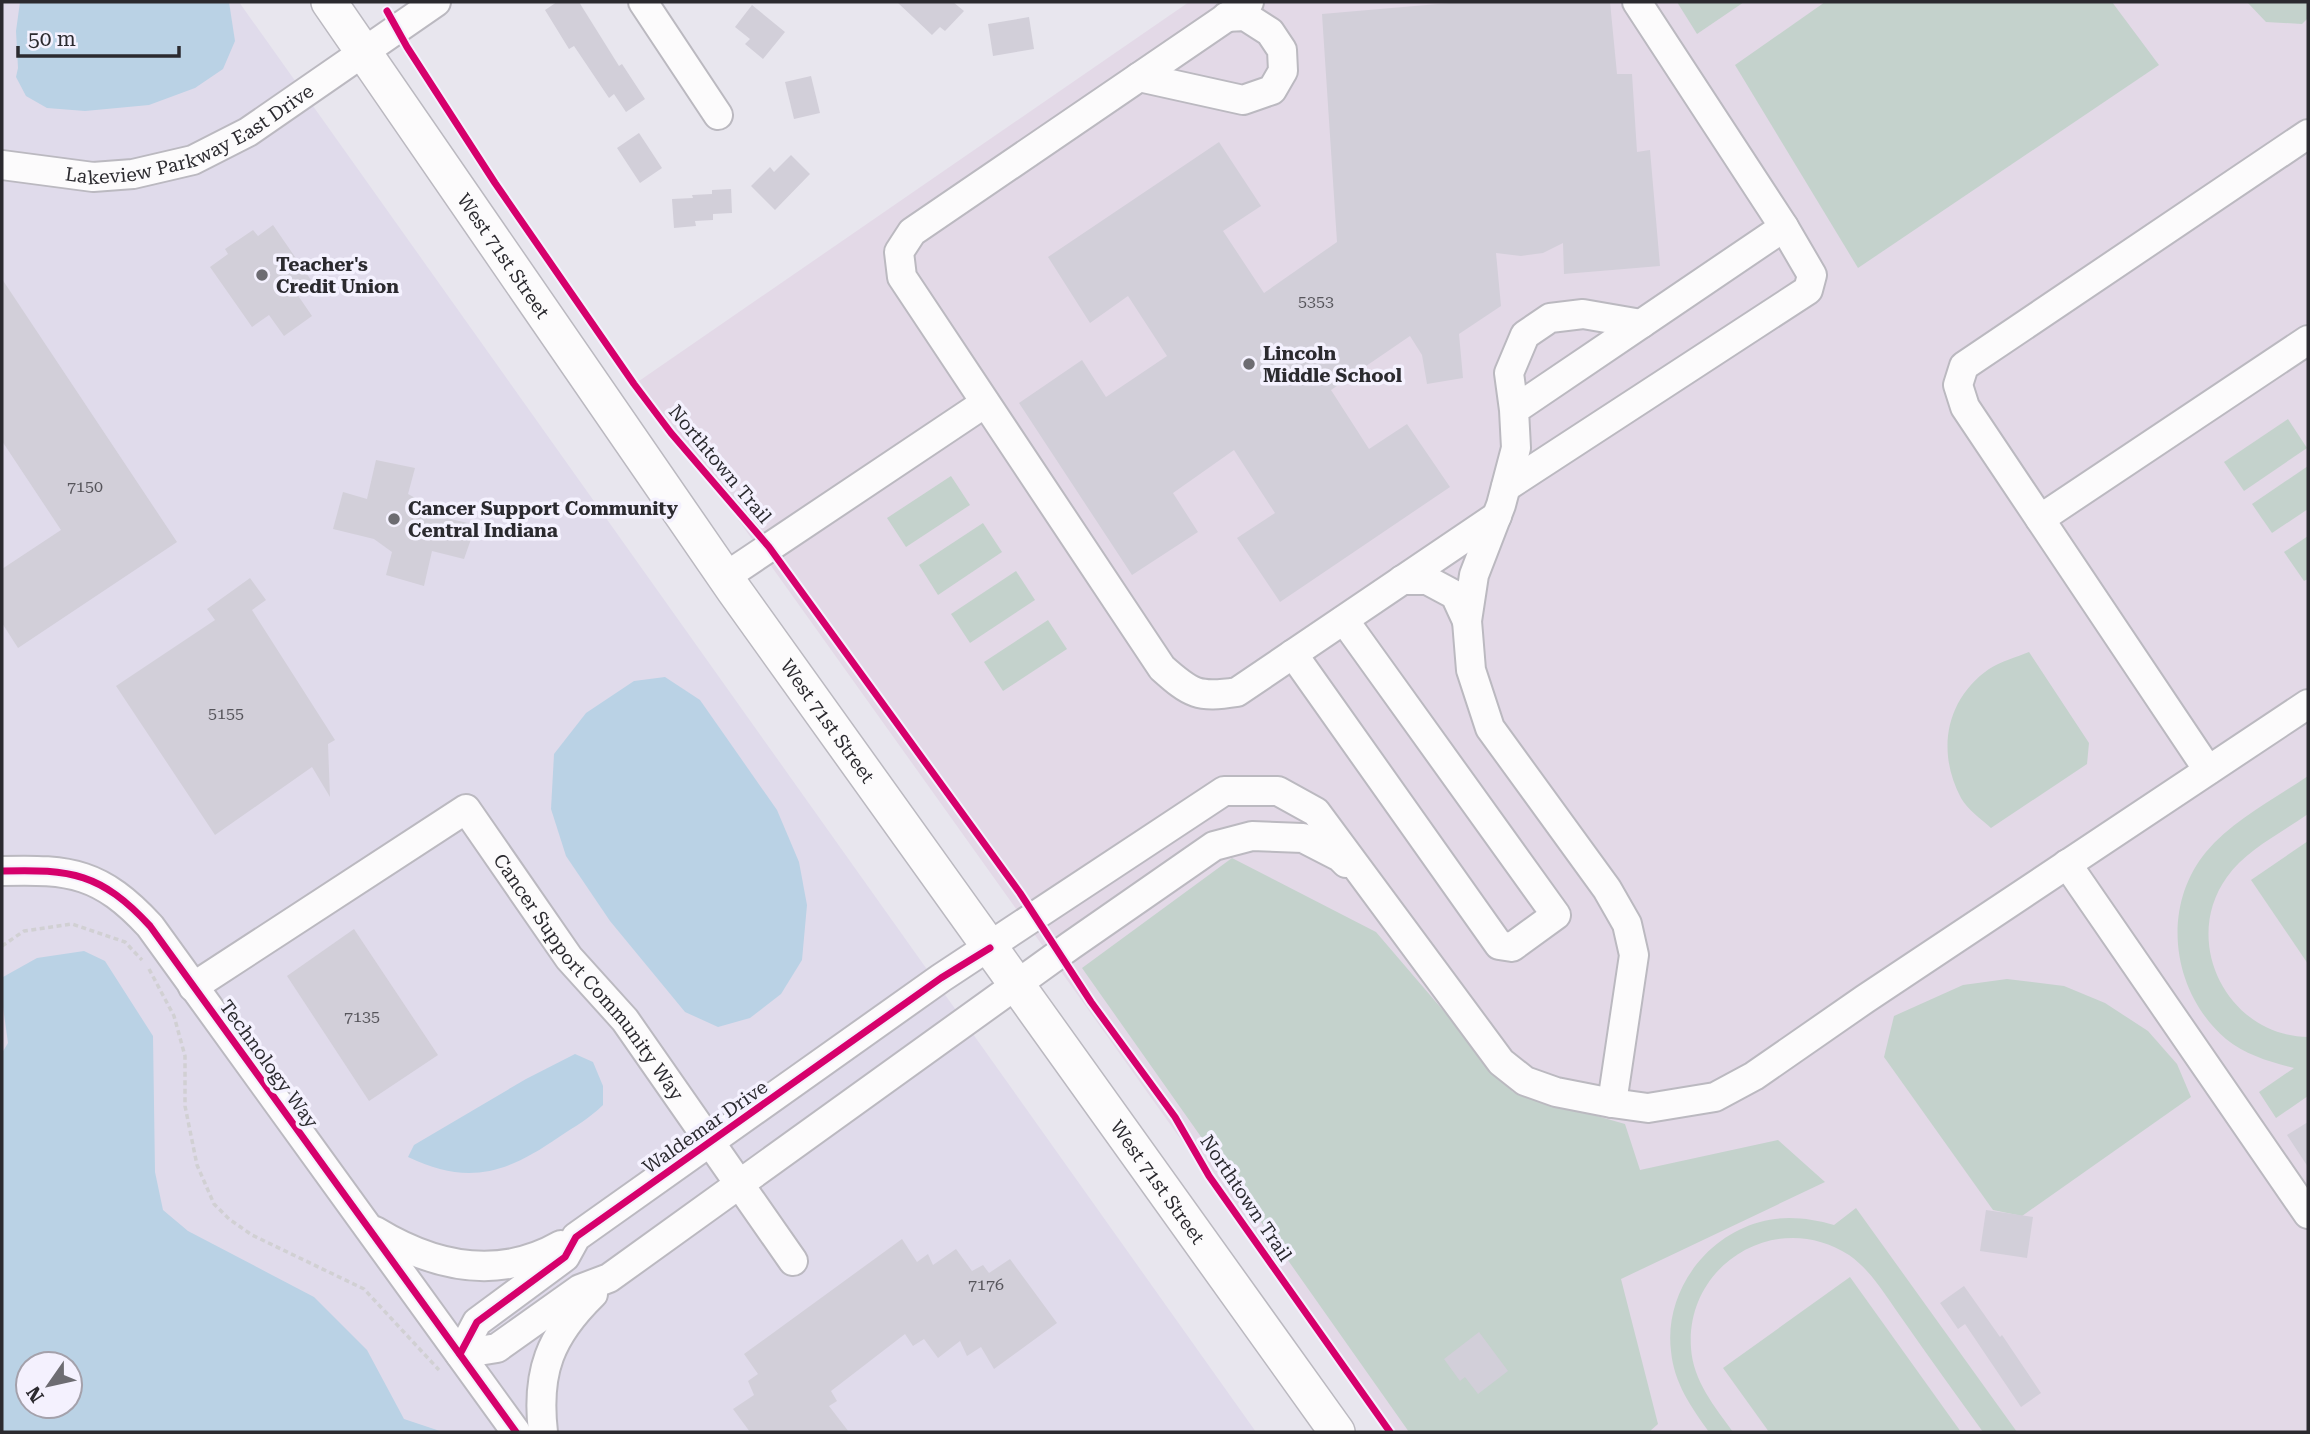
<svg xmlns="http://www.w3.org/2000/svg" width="2310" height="1434" font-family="'Roboto Serif',serif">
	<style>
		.built { fill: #e0dbeb; fill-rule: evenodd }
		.education { fill: #e3d9e7 }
		.green { fill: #c4d2cc }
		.water { fill: #bad2e5; fill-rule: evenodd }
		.building { fill: #d2cfd9 }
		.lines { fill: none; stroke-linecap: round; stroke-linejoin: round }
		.minor-casing { stroke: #bbb9c0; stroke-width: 32 }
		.major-casing { stroke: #bbb9c0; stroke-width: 38 }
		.path { stroke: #d1d0d3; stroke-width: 3.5; stroke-dasharray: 5 3.5; stroke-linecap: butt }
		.minor { stroke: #fcfbfc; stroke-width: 28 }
		.major { stroke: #fcfbfc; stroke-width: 35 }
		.cycleway-casing { stroke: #f4f1fe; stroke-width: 11 }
		.cycleway { stroke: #d6006c; stroke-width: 7 }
		.poi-dot { fill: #6d6c72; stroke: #f4f1fe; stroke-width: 2.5 }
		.labels { text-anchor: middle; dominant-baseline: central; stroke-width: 7; stroke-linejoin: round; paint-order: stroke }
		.number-label { font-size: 16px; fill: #56555b }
		.street-label { font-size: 19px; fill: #2b2a2f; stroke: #f4f1fe }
		.poi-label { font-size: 19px; font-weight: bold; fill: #2b2a2f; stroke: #f4f1fe; text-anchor: start }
	</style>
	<rect width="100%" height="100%" fill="#e8e6ee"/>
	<path class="built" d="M2,2h237l1017,1430h-1254zM28,1364h42v42h-42z"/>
	<polygon class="education" points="1189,2 2308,2 2308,1432 1390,1432 639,381"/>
	<g class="green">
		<polygon points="1677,2 1744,2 1697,34"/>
		<polygon points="1825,2 2112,2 2159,65 1858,268 1735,65"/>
		<polygon points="2247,2 2308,2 2308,18 2302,24 2266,22"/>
		<polygon points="2288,419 2307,448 2244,491 2224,462"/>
		<polygon points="2308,466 2308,509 2272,533 2252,504"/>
		<polygon points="951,476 970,505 906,547 887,518"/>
		<polygon points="983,523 1002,552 938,595 919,565"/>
		<polygon points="2308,536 2308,579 2304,581 2284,552"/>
		<polygon points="1016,571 1035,600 970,643 951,614"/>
		<polygon points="1048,620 1067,649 1003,691 984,662"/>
		<path d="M2029,652l60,91 -2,21 -96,64c-10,-9 -24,-19 -30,-30 -25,-47 -15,-99 28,-129 12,-8 28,-12 40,-17z"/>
		<path d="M2308,776v38c-27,19 -62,36 -81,63 -47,65 1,159 81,160v59l-32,22 -17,-26 35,-24c-24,-6 -48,-13 -68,-29 -54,-46 -66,-131 -20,-187 27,-32 68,-53 102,-76z"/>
		<polygon points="2308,841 2308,964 2251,880"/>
		<polygon points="1232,858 1376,932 1513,1092 1625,1124 1640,1170 1778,1140 1825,1182 1621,1279 1658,1424 1649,1432 1409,1432 1082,968"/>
		<polygon points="2007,979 2064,986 2105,1003 2148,1031 2177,1064 2191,1097 2022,1216 1993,1210 1884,1057 1894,1016 1963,985"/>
		<path d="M1856,1208l161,224h-34c-27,-37 -54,-75 -80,-112 -16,-22 -31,-49 -54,-65 -72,-47 -164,9 -158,93 2,33 24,59 42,84h-24c-18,-25 -35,-49 -38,-81 -7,-57 33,-114 89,-129 24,-7 50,-4 74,3z"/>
		<polygon points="1850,1277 1961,1432 1769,1432 1723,1368"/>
	</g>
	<g class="water">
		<polygon points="20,2 229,2 235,41 223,69 195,88 149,105 85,111 47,108 26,96 16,77 18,68 16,31"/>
		<polygon points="665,677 700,700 777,810 799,862 807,905 802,960 781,994 750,1018 718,1027 685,1012 610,921 566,856 551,809 554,754 586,713 634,681"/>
		<path d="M84,951l21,10 48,75 2,136 8,38 25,21 126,66 53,53 37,69 39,13h-441v-379l6,-10 -5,-36v-30l34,-19zM28,1364h42v42h-42z"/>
		<path d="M575,1054l18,8 10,24v19c-13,13 -29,22 -44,32 -52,36 -91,49 -151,20l6,-12 112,-66z"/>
	</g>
	<g class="building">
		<polygon points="557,2 579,2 619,66 622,64 645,99 626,112 614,94 609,98 574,46 569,49 545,10"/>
		<polygon points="897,2 953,2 964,11 945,31 940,27 932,35"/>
		<polygon points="1461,2 1610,2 1617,74 1632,74 1637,152 1650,150 1660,266 1564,274 1563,243 1543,253 1521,256 1496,253 1501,306 1459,334 1463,378 1427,384 1422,355 1410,336 1331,390 1369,449 1407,424 1450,487 1280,602 1237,538 1275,513 1234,450 1173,493 1198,532 1132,575 1019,403 1082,360 1106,397 1167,356 1128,296 1090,323 1048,257 1219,142 1261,206 1223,231 1264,293 1337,242 1322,14"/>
		<polygon points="752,5 785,32 763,59 745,44 750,39 735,27"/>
		<polygon points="1029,17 1034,49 993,56 988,24"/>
		<polygon points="811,76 820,113 794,119 785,82"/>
		<polygon points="639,133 662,168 640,183 617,148"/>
		<polygon points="791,155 810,174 775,210 751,186 770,167 774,172"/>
		<polygon points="731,189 732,213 713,214 713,220 695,221 696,226 674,228 672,199 693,198 692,195 712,194 712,190"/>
		<polygon points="273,225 313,283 297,294 312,316 284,336 269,315 252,327 210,267 228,254 225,249 253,230 258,236"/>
		<polygon points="2,279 177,542 18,648 2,623 2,569 61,530 2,441"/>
		<polygon points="376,460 415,468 408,494 419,500 426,513 476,525 464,559 432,551 424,586 386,575 392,552 374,539 333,529 343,492 367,499"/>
		<polygon points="250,578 266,600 252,610 335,740 328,744 330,797 312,767 215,835 116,686 215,620 207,609"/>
		<polygon points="354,929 438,1055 369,1101 287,976"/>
		<polygon points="2308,1122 2308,1167 2287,1135"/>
		<polygon points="1986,1210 2033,1217 2027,1258 1980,1251"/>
		<polygon points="902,1239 917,1262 928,1254 933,1265 956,1249 972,1271 983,1265 989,1273 1010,1259 1057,1323 994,1369 981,1347 967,1356 960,1341 938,1358 924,1339 913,1346 905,1334 831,1391 837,1401 829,1406 849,1432 750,1432 733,1409 754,1395 748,1381 758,1374 744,1354"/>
		<polygon points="1964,1286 2000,1337 2002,1335 2041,1393 2021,1407 1965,1324 1958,1329 1940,1303"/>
		<polygon points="1479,1332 1508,1371 1478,1394 1465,1377 1460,1381 1444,1359"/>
	</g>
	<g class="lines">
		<defs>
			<g id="minor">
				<polyline points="643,2 718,115"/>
				<path d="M1249,2l-337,230 -13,20 3,25 260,391c29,26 36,30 75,24l260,-176"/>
				<polyline points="1637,2 1784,227 1641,324"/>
				<polyline points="1139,77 1243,100 1272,90 1283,71 1282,50 1270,32 1245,16 1226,17"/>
				<path id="s1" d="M2,165l91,12 40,-3 60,-14 55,-28 188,-130"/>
				<polyline points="1514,410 1641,324 1583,314 1550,318 1525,335 1509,373 1514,410 1516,448 1501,505 1474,575 1467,621 1471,670 1490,728 1607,889 1627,924 1634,955 1612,1103"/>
				<polyline points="1506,487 1808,290 1812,275 1784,227"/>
				<polyline points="2040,519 2308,340"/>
				<polyline points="725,577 985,403"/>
				<polyline points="1402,580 1427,580 1455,595 1467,621"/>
				<polyline points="1293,654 1499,945 1512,947 1556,915 1344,620"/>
				<polyline points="2208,770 1965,407 1958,385 1964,366 2308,134"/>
				<polyline points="2067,864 2308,1214"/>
				<path d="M2,871c69,-2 99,2 148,55l366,506"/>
				<path id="s2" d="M193,987l273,-178 103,149 56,62 168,241"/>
				<path d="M375,1231c59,36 123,50 186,14"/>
				<polyline points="460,1354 477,1322 565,1257 576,1237 941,978 1224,791 1278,791 1316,812 1501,1062 1525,1081 1556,1092 1612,1103 1648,1108 1715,1097 1754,1076 1865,999 2308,704"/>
				<polyline points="460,1354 497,1348 580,1289 609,1278 1070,946 1214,846 1252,836 1303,838 1340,857 1346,863"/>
				<path d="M543,1432c-7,-60 7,-96 50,-138"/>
			</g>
			<g id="major">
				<path id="s3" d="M329,2l405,588 603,842"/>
			</g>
		</defs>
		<use href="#minor" class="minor-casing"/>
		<use href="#major" class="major-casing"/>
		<g class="path">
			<polyline points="2,946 24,931 72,924 125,942 142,960"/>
			<polyline points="149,969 174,1016 185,1056 185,1106 197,1165 214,1204 229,1219 252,1235 364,1289 439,1370"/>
		</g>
		<use href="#minor" class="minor"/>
		<use href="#major" class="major"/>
		<defs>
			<g id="cycleway">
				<polyline points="387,11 407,47 495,183 634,384 671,433 769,547 1020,893 1091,1002 1175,1117 1209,1176 1390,1432"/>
				<path d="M2,871c69,-2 99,2 148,55l366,506"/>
				<polyline points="460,1354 477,1322 565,1257 576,1237 941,978 990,948"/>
			</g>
		</defs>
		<use href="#cycleway" class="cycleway-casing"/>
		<use href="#cycleway" class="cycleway"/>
	</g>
	<g class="poi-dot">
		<circle cx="262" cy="275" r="7"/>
		<circle cx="1249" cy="364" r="7"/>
		<circle cx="394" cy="519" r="7"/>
	</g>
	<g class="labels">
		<g class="number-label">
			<text x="1316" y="301">5353</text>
			<text x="85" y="486">7150</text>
			<text x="226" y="713">5155</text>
			<text x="362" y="1016">7135</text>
			<text x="986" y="1284">7176</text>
		</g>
		<g class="street-label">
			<text stroke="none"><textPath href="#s1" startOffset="198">Lakeview Parkway East Drive</textPath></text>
			<text stroke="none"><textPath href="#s3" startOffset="308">West 71st Street</textPath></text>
			<text transform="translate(720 464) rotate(50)">Northtown Trail</text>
			<text stroke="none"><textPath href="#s3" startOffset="875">West 71st Street</textPath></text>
			<text stroke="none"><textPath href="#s2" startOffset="534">Cancer Support Community Way</textPath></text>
			<text transform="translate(269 1064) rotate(54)">Technology Way</text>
			<text transform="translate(705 1127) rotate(-35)">Waldemar Drive</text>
			<text stroke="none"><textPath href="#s3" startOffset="1442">West 71st Street</textPath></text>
			<text transform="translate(1246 1198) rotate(56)">Northtown Trail</text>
		</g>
		<g class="poi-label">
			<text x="276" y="264">Teacher's<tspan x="276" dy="22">Credit Union</tspan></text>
			<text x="1263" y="353">Lincoln<tspan x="1263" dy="22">Middle School</tspan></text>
			<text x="408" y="508">Cancer Support Community<tspan x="408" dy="22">Central Indiana</tspan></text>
		</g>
	</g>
	<rect width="2310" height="1434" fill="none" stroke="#2b2a2f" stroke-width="7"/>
	<g transform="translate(49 1385) rotate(236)"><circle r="33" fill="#f4f1fe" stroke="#a4a1ab" stroke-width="2"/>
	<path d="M0-5L12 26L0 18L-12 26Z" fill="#6d6c72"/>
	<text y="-10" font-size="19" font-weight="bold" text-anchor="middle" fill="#2b2a2f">N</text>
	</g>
	<path d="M18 46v10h161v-10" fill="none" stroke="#2b2a2f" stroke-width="3.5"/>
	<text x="28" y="46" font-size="21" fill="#2b2a2f" stroke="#f4f1fe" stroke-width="5" paint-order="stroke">50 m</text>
</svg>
